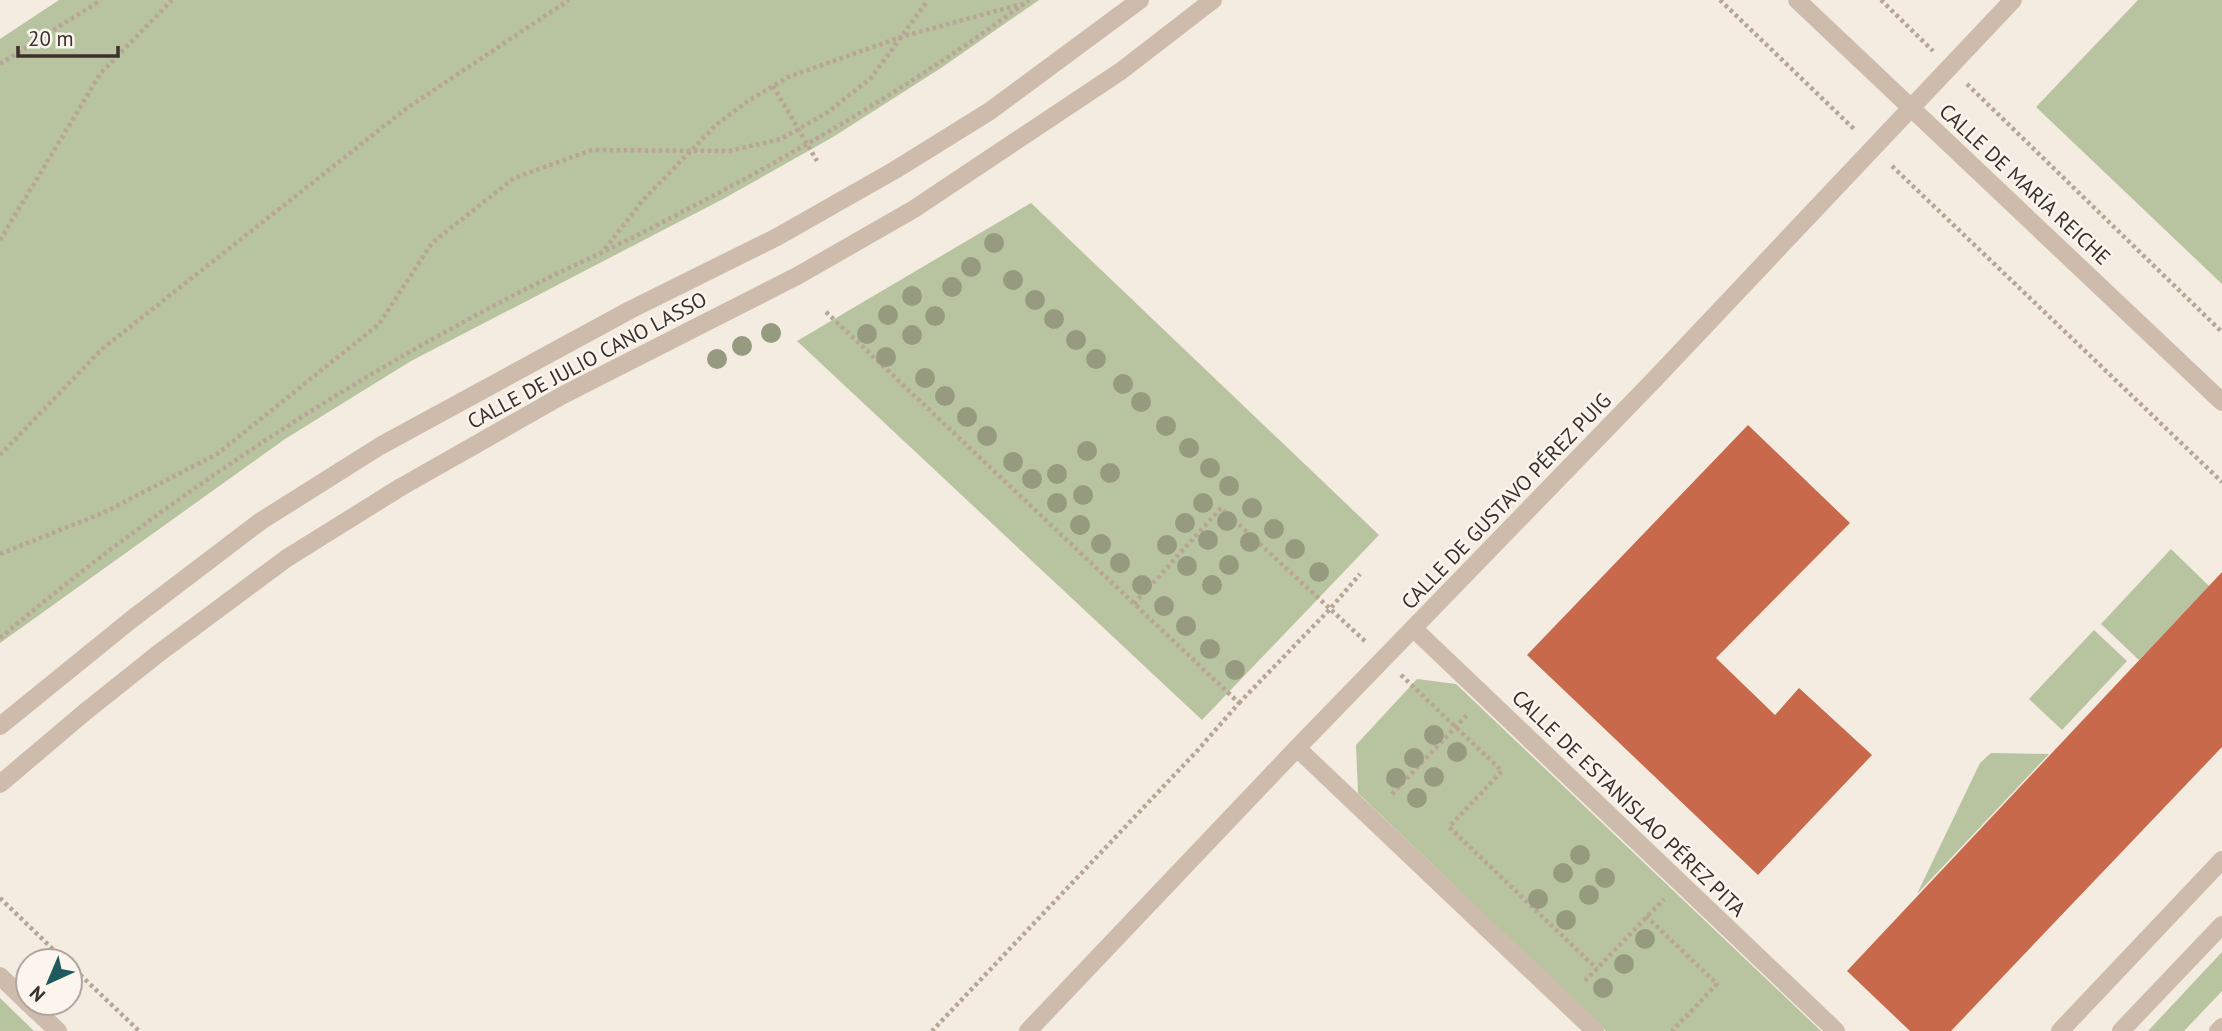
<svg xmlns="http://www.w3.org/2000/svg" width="2222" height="1031" font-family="'PT Sans',sans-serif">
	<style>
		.green { fill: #b8c4a0 }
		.building { fill: #c8694b }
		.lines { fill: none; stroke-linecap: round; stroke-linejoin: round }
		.path { stroke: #b9a596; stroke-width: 4.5; stroke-dasharray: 3.5 3.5; stroke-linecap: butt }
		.minor { stroke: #cdbbac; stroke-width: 18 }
		.tree { fill: #969b7f }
		.labels { text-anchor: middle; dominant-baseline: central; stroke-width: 5; stroke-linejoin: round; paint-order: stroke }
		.street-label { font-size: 21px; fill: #3b302b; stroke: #fbf5ee }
	</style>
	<rect width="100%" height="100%" fill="#f4ebe1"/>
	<g class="green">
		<polygon points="59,0 1039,0 941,68 833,137 723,199 411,361 285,439 0,643 0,39"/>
		<polygon points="2138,0 2222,0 2222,284 2036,107"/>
		<polygon points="1031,203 1379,535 1202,720 797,341"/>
		<polygon points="2171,549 2209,586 2139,660 2101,624"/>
		<polygon points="2094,630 2127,661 2062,730 2029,699"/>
		<polygon points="1417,679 1456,684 1821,1031 1606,1031 1358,793 1356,745"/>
		<polygon points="1991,753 2049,754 1917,894 1980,763"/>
		<polygon points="2222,952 2222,991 2184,1031 2148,1031"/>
		<polygon points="0,998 34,1031 0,1031"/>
	</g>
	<g class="building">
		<polygon points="1748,425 1850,523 1716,658 1775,715 1799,688 1872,755 1758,875 1527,655"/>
		<polygon points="2222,572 2222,747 1951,1031 1910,1031 1847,971"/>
	</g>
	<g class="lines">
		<g class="path">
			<polyline points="1720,0 1855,130"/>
			<polyline points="1881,0 1933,51"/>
			<polyline points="0,64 101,0"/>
			<polyline points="1967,84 2222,332"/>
			<polyline points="773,86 817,161"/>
			<polyline points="1892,166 2222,482"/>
			<polyline points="0,240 100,74 172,0"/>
			<polyline points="605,249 643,200 716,125 748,101 788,77 904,36 1022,4"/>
			<polyline points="826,312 1239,703 1197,751 932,1031"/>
			<polyline points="0,455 102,349 407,108 569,0"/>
			<polyline points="0,554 103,513 217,454 379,324 432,243 514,178 592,150 729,151 781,139 828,112 871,78 928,0"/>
			<polyline points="1134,604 1221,508 1366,642"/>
			<path d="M0,638c161,-136 340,-254 528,-350 43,-22 88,-41 131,-64 129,-66 254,-138 370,-224"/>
			<polyline points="1401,675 1502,771 1449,827 1597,969"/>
			<polyline points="1239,703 1330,609 1360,574"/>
			<polyline points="1392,794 1468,714"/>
			<polyline points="0,898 65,961"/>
			<polyline points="1646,916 1717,984 1672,1031"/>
			<polyline points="70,965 139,1031"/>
			<polyline points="1585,981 1664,899"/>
		</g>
		<g class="minor">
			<polyline points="1797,0 2222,402"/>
			<polyline points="1414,629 1836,1031"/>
			<polyline points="0,726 132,619 261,521 380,446 630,310 777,237 895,170 990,111 1140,0"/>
			<polyline points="1297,748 1595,1031"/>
			<polyline points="0,784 85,712 159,653 287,558 401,487 563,395 799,275 914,209 1121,71 1213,0"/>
			<polyline points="0,976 28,1003"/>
			<polyline points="28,1003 58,1031"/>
			<polyline points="1028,1031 1297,748 1653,381 2013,0"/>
			<polyline points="2060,1031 2222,860"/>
			<polyline points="2121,1031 2222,925"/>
			<polyline points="2218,1031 2222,1027"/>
		</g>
	</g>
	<g class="tree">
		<circle cx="994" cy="243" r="10"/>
		<circle cx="971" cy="267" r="10"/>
		<circle cx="1013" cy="280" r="10"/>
		<circle cx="952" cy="287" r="10"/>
		<circle cx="912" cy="296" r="10"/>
		<circle cx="1035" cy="300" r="10"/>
		<circle cx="888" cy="315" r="10"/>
		<circle cx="935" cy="316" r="10"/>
		<circle cx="1054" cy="319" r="10"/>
		<circle cx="771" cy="333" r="10"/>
		<circle cx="867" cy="334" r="10"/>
		<circle cx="912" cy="335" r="10"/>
		<circle cx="1076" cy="340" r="10"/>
		<circle cx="742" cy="346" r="10"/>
		<circle cx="886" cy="357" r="10"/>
		<circle cx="717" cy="359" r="10"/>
		<circle cx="1096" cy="359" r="10"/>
		<circle cx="925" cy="378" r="10"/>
		<circle cx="1123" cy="384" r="10"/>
		<circle cx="945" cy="396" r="10"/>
		<circle cx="1141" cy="402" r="10"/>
		<circle cx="967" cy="417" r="10"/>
		<circle cx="1166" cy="426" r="10"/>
		<circle cx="987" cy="436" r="10"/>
		<circle cx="1189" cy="448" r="10"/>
		<circle cx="1087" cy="451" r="10"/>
		<circle cx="1013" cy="462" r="10"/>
		<circle cx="1210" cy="468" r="10"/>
		<circle cx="1110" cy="473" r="10"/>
		<circle cx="1057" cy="474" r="10"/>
		<circle cx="1032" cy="479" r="10"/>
		<circle cx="1229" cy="486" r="10"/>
		<circle cx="1083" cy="495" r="10"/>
		<circle cx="1057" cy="503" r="10"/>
		<circle cx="1203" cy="503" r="10"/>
		<circle cx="1252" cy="508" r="10"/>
		<circle cx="1227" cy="521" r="10"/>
		<circle cx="1185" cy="523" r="10"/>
		<circle cx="1080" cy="525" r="10"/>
		<circle cx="1274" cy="529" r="10"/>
		<circle cx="1208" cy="540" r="10"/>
		<circle cx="1250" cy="542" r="10"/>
		<circle cx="1101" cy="544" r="10"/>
		<circle cx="1167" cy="545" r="10"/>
		<circle cx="1295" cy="549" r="10"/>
		<circle cx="1120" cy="563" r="10"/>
		<circle cx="1229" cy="565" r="10"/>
		<circle cx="1187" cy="566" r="10"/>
		<circle cx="1319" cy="572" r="10"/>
		<circle cx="1142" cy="585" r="10"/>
		<circle cx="1212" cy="585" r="10"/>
		<circle cx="1164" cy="606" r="10"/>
		<circle cx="1186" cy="626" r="10"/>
		<circle cx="1210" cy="649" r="10"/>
		<circle cx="1235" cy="670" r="10"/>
		<circle cx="1434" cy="735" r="10"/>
		<circle cx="1457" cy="752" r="10"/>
		<circle cx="1414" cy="758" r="10"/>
		<circle cx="1434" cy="777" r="10"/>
		<circle cx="1396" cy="778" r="10"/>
		<circle cx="1417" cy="798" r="10"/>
		<circle cx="1580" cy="855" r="10"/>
		<circle cx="1563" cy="873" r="10"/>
		<circle cx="1605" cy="878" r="10"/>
		<circle cx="1589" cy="895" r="10"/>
		<circle cx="1538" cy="899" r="10"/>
		<circle cx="1566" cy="920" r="10"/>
		<circle cx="1645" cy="939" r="10"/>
		<circle cx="1624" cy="964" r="10"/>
		<circle cx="1603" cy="988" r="10"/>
	</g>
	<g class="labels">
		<g class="street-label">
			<text transform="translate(2025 184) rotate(43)">CALLE DE MARÍA REICHE</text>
			<text transform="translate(587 360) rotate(-28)">CALLE DE JULIO CANO LASSO</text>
			<text transform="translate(1506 501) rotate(-46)">CALLE DE GUSTAVO PÉREZ PUIG</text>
			<text transform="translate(1629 803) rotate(44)">CALLE DE ESTANISLAO PÉREZ PITA</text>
		</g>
	</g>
	<g transform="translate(49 982) rotate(224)"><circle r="33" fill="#fbf5ee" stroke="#aea6a0" stroke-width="2"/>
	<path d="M0-5L12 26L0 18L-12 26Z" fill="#1f5a5e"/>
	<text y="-10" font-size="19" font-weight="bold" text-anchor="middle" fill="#3b302b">N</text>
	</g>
	<path d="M18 46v10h100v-10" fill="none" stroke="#3b302b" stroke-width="3.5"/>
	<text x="28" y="46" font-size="21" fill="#3b302b" stroke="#fbf5ee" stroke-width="5" paint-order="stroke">20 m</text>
</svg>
